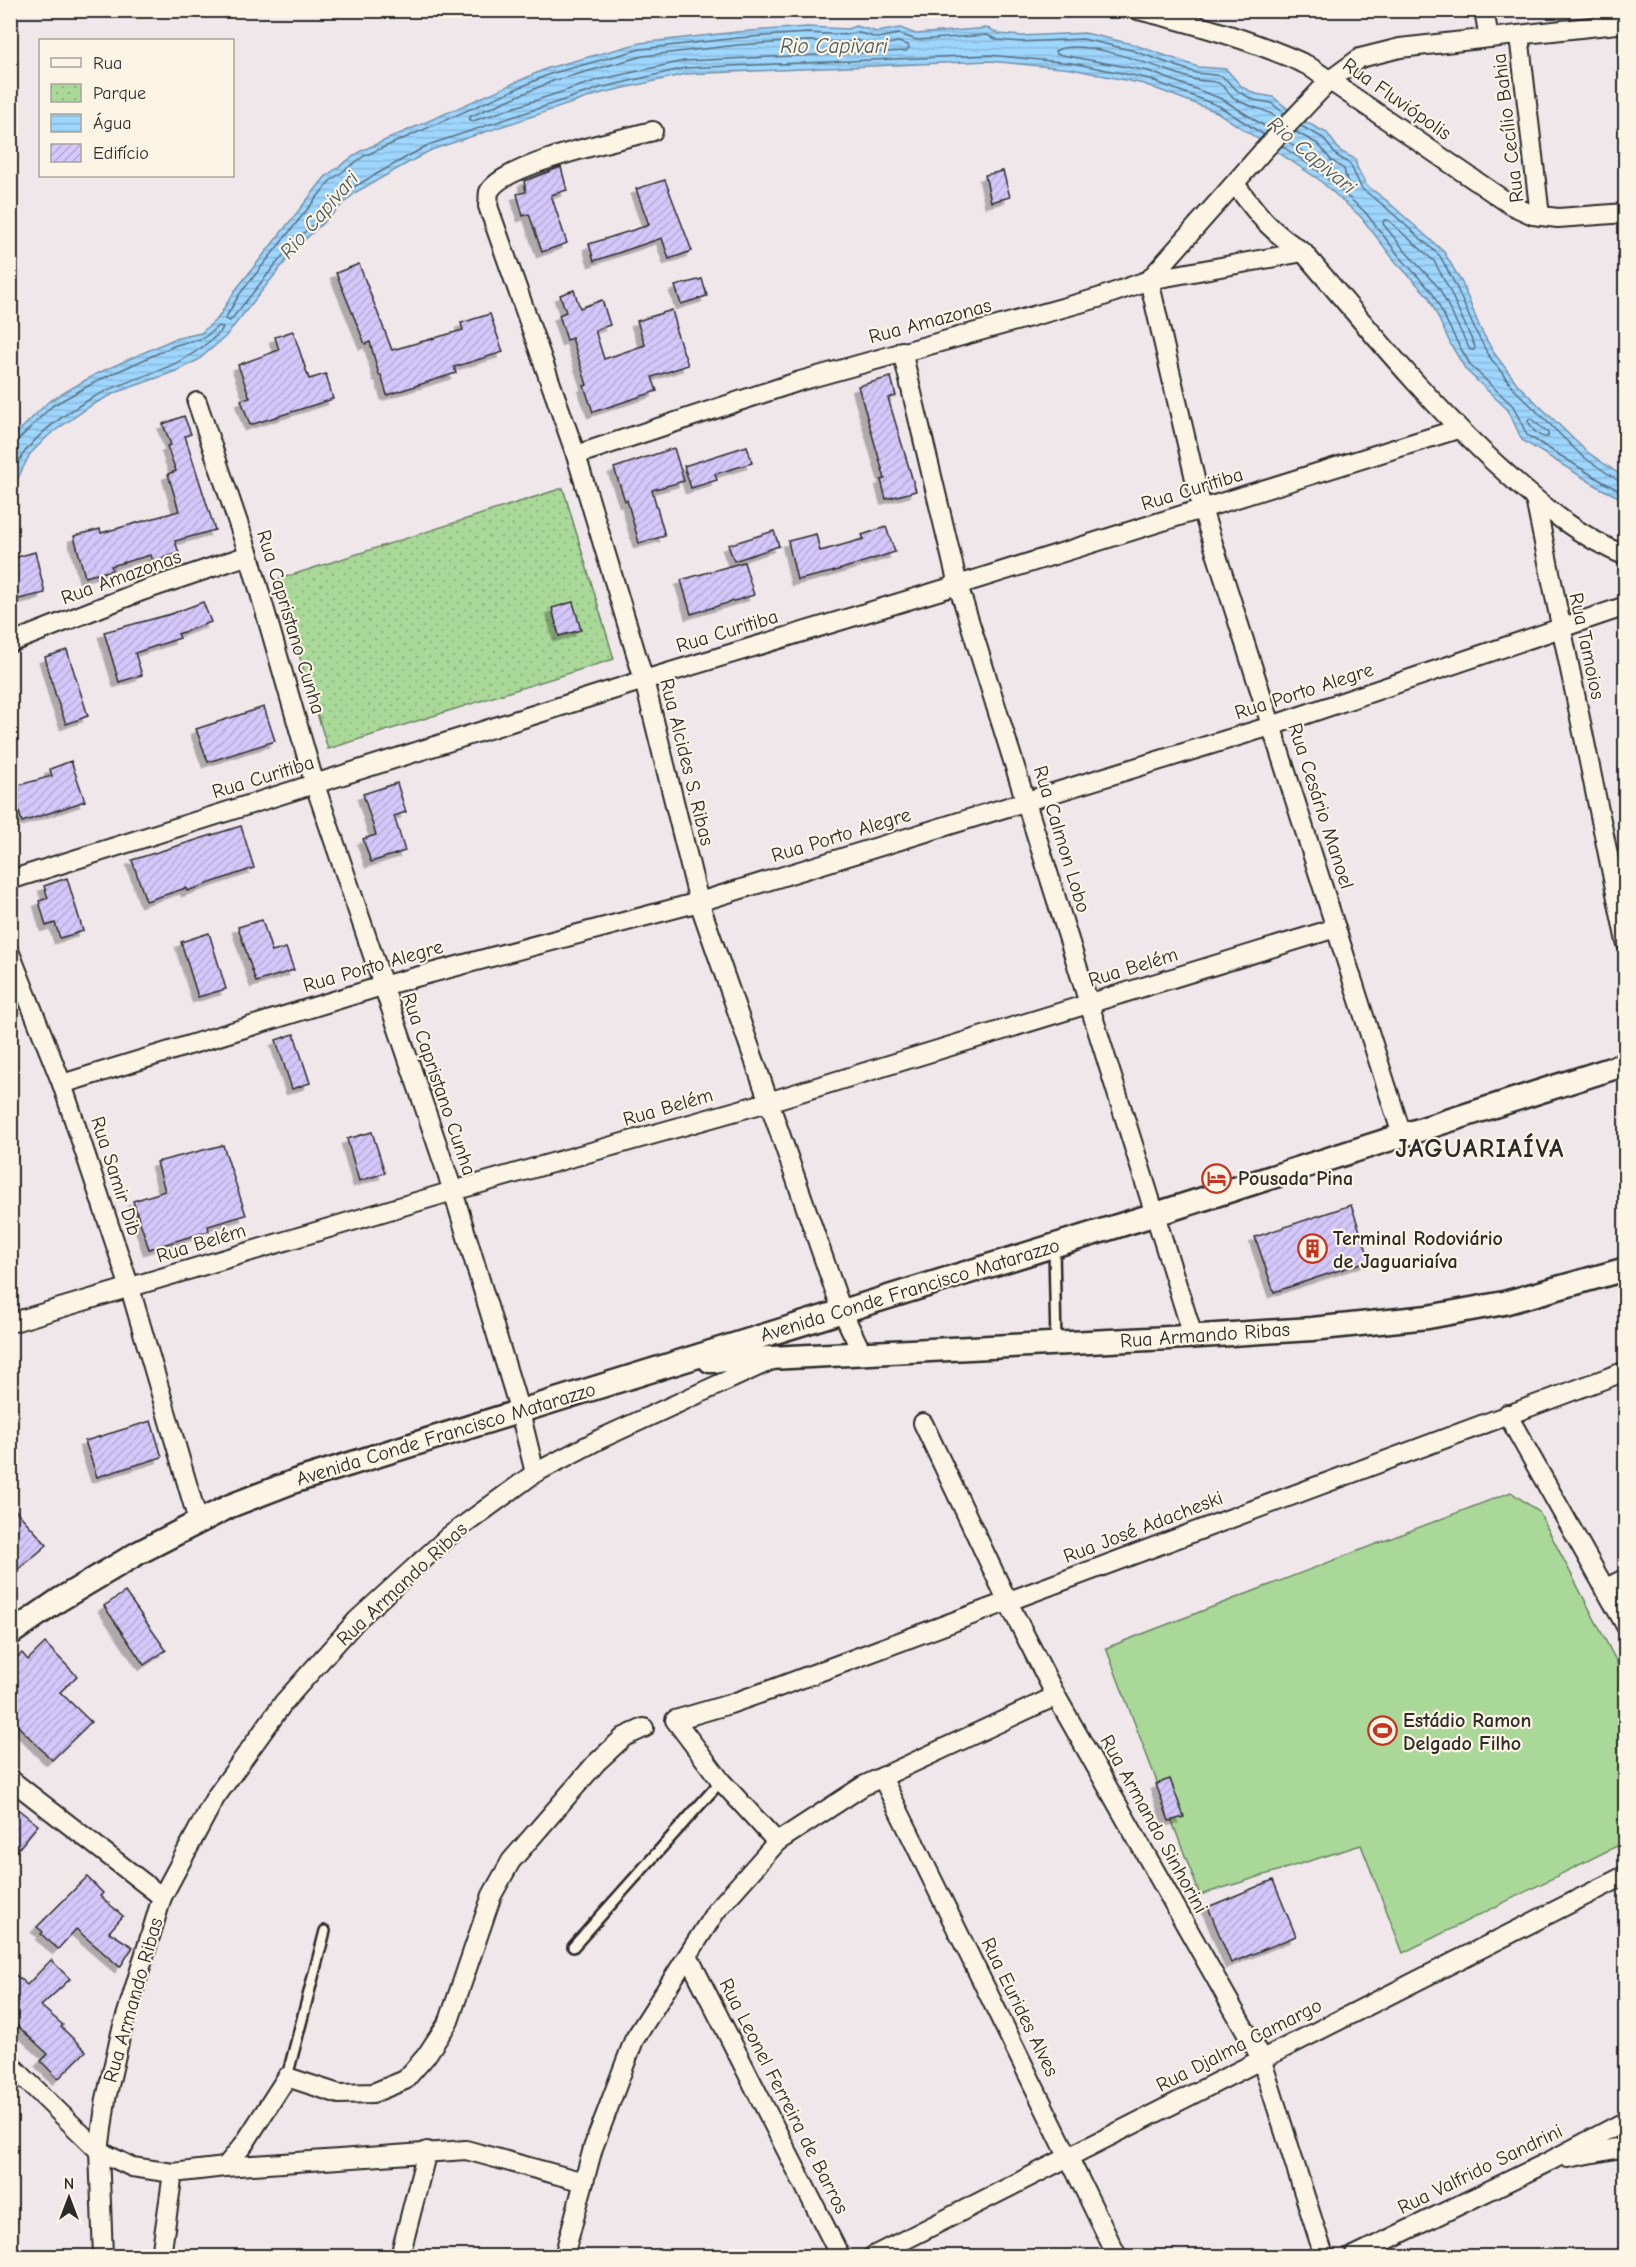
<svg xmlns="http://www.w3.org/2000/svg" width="1636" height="2267" font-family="'Comic Neue',sans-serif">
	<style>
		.park { fill: url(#park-dots); stroke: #6a8262; stroke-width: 1.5 }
		.garden { fill: #a9d898; stroke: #6a8262; stroke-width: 1.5 }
		.water { fill: url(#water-rules); stroke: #7192aa; stroke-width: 1.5 }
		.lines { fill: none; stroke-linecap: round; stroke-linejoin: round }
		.shore { stroke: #596f7f; stroke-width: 1.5 }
		.building { fill: url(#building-hatch); stroke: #2b2b2b; stroke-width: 1.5; filter: url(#shadow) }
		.service-casing { stroke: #2b2b2b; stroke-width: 14 }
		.minor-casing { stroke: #2b2b2b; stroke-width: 22 }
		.tertiary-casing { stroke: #2b2b2b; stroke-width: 27 }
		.service { stroke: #fcf5e5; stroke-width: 9 }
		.minor { stroke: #fcf5e5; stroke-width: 18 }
		.tertiary { stroke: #fcf5e5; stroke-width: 22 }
		.labels { text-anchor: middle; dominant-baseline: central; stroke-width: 4.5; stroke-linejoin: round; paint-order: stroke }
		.street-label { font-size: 20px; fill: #2b2b2b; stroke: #fcf5e5 }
		.poi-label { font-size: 20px; font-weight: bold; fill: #2b2b2b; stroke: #fcf5e5; text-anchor: start }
		.water-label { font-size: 21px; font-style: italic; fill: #485660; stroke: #fcf5e5 }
		.district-label { font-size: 26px; font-weight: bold; letter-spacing: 1.5px; fill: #2b2b2b; stroke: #fcf5e5 }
	</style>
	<defs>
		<pattern id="park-dots" width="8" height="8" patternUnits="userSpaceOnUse" patternTransform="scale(1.5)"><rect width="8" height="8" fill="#a9d898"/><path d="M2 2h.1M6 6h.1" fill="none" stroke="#92ba83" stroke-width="1.8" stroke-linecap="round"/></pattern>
		<pattern id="water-rules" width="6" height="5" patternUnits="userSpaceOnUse" patternTransform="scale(1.5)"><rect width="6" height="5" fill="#9fd6fe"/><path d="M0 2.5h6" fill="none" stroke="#89b8da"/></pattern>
		<pattern id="building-hatch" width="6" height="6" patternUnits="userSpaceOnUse" patternTransform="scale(1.5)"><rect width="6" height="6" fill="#d4c7f9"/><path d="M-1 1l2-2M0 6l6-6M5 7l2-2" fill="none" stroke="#b6abd6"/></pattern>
		<filter id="shadow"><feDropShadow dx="-5.5" dy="5.5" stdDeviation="0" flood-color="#0004"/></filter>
	</defs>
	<rect width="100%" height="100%" fill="#f0e7eb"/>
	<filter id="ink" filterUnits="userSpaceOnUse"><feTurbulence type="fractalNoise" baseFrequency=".0167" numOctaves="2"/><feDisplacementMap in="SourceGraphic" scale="12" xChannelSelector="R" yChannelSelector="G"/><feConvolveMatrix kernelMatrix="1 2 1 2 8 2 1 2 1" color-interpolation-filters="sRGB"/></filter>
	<g filter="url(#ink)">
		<polygon class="park" points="563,488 614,659 328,749 276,580"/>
		<polygon class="garden" points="1511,1492 1539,1512 1625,1678 1625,1842 1403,1953 1361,1845 1200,1895 1106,1648"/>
		<polygon class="water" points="856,26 877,32 900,28 916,34 988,28 999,34 1021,36 1085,33 1132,44 1198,67 1226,69 1242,87 1256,94 1273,97 1302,120 1327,133 1340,151 1355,159 1357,167 1366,185 1386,200 1444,252 1462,283 1480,328 1494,353 1519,386 1586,451 1626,479 1625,500 1600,488 1522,440 1508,410 1466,370 1451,345 1428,296 1395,261 1361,217 1317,178 1217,112 1144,84 1072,69 989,61 686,74 602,93 431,150 356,192 297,247 225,337 198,360 176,371 115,393 92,405 49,435 30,454 11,492 11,439 48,402 96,374 174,339 201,333 218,318 234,292 326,176 361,151 548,68 640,43 737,32 807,27 847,29"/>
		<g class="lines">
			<g class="shore">
				<polygon points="856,40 876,46 898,42 908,45 909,48 906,51 684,61 598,80 473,121 469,119 471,116 553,81 643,56 738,45 807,41 848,42"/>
				<polyline points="1301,126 1323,138 1336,155 1350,164 1362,189 1382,204 1440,256 1456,286 1475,330 1489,356 1515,390 1582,456 1620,482 1626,483"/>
				<path d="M1269,129l-47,-30 -74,-28 -91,-17 -2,-3c26,-16 108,19 138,28 8,3 22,1 27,5 6,4 10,12 17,16 16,9 27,7 42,19"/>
				<polyline points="1264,135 1219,106 1146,78 1072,63 989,55 685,68 600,88 428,145 352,188 293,243 230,321 225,319 239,295 330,181 364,156 550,74 641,49 737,38 807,33 847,35 856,32 877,38 899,34 917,40 987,35 998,40 1021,42 1083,39 1131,50 1196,73 1222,76 1239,92 1254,100 1271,103 1284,113"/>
				<polyline points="1287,141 1326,167 1344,184 1348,184 1344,169 1331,160 1318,144 1296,132"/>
				<polyline points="1282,146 1321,173 1365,212 1400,257 1432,292 1457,342 1471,366 1513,406 1527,435 1603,482 1626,494"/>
				<polygon points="1384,220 1388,220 1434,261 1449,289 1475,347 1474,350 1470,350 1439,288 1406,252 1383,224"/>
				<path d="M1530,418l18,15v4c-9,1 -16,-8 -20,-16z"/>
				<path d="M10,442l7,-1 35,-35 47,-26 77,-35 28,-7 14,-12 5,1c-2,6 -7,9 -12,13 -38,33 -77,35 -119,58 -23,13 -48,31 -65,51 -7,8 -11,19 -17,28"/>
			</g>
		</g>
		<g class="building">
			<polygon points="561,167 567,190 551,195 567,243 542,252 529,214 523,216 517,194 526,192 524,181"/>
			<polygon points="1003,171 1010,197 991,202 985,175"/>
			<polygon points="665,180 692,251 669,259 662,238 594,261 589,244 649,225 636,189"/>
			<polygon points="359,264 392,350 463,330 461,323 490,314 503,352 454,367 456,373 387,395 381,375 379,375 370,342 365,344 336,273"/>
			<polygon points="702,279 707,296 681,304 675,286"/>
			<polygon points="574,290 580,308 602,300 610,325 595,330 604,359 645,345 637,321 672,310 677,328 675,328 688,365 652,377 657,391 593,412 584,386 587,385 572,338 567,340 559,315 566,312 560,295"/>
			<polygon points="293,331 309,379 326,374 333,399 250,425 241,400 250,398 238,365 279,350 275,337"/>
			<polygon points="891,377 896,396 888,398 916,491 886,499 881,480 885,479 858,386"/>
			<polygon points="184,416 191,434 185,436 215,530 175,541 179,553 153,561 151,555 111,566 112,570 85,577 74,536 100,529 101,533 179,511 168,474 176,471 167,446 171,445 163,424"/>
			<polygon points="747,446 752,463 715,474 717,480 691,488 684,466"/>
			<polygon points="674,448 684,481 652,490 665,536 639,543 627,500 625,501 614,468"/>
			<polygon points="886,527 895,552 832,572 797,580 788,541 816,534 820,551 864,539 862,535"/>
			<polygon points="774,531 779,546 734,561 728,545"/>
			<polygon points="35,552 45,593 10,601 10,559"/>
			<polygon points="744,562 754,595 691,614 681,580"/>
			<polygon points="203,602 211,622 178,634 180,638 135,653 142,675 119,682 104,632 171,614"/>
			<polygon points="573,602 581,630 559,636 552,608"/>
			<polygon points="67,650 88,716 66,724 56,697 45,657"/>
			<polygon points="264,707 275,741 208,762 196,729"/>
			<polygon points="71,761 85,801 22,822 12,787 52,776 50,769"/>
			<polygon points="397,783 406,812 394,816 405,851 371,862 363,839 376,835 363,794"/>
			<polygon points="241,826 254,868 187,891 186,888 146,901 132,860"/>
			<polygon points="67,878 83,931 60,938 55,923 46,926 39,901 48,898 44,886"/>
			<polygon points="262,920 272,952 286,948 294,970 256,982 238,927"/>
			<polygon points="209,933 226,989 198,997 181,942"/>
			<polygon points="294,1034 310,1083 292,1089 276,1040"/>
			<polygon points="372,1132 385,1173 359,1181 347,1139"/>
			<polygon points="223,1145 246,1215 208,1226 209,1231 149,1249 133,1201 165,1191 157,1162"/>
			<polygon points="1351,1205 1370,1260 1274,1292 1255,1237"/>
			<polygon points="151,1421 162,1457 97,1477 85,1441"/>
			<polygon points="10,1504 47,1545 10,1576"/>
			<polygon points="125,1592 166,1650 144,1665 104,1606"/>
			<polygon points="45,1643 77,1676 60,1692 91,1722 52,1760 10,1718 10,1664 22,1653 28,1660"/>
			<polygon points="1170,1779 1184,1817 1169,1821 1156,1784"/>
			<polygon points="10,1803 38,1825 10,1859"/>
			<polygon points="87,1877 103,1893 100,1896 123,1916 109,1932 133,1947 120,1967 76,1929 58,1949 41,1934 43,1932 37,1927"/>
			<polygon points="1273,1880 1296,1936 1231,1963 1208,1907"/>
			<polygon points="51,1960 70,1979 41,2006 63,2025 61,2027 86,2051 58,2079 41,2061 48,2054 10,2019 10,1970 27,1985"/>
		</g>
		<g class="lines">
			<defs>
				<g id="service">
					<polyline points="1054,1248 1056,1344"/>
					<polyline points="573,1947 721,1781"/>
					<polyline points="287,2077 325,1931"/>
				</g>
				<g id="minor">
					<path d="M1138,10c59,14 115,30 169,55l204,140 22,10 25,3 68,-5"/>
					<polyline points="1484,10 1489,38"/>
					<polyline points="1519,35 1540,216"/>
					<path d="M653,131c-31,8 -151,33 -164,61 -1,3 0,10 -1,14l88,249 68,225 55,222 143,409 20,42"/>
					<path d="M1235,184c23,31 34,46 68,68 65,76 128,154 203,221 36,33 74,64 120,83"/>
					<polyline points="902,351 958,585 1193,1336"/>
					<polyline points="197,402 249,555 315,785 453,1191 520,1412 535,1473"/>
					<polyline points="576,455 800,381 1098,298 1149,280 1303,252"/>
					<polyline points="1535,499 1626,942"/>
					<polyline points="10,643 142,591 249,555"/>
					<polyline points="10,880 644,680 958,585 1458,429"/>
					<polyline points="10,953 62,1084 130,1288 198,1521"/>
					<polyline points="62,1084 382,986 699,902 1271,726 1626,606"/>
					<polyline points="1402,1135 1202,509 1149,280 1263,151 1330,80 1360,58 1400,48 1626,23"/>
					<polyline points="10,1323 453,1191 768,1102 1336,928"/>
					<polyline points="1507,1414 1626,1626"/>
					<polyline points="923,1423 1008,1602 1056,1696 1261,2058 1324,2256"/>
					<polyline points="1604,1589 1626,1578"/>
					<polyline points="882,1777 1117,2256"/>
					<polyline points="10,1779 162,1897"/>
					<polyline points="777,1842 721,1781 675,1720 730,1704 773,1689 1626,1371"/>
					<polyline points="688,1956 840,2256"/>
					<polyline points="10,2064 99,2151 132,2167 173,2173 225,2167 466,2150 584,2182"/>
					<polyline points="1568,2158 1626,2147"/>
					<polyline points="225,2167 244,2144 287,2077 339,2094 373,2093 405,2080 426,2056 449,2021 492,1895 511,1861 596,1763 624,1737 644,1728"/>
					<polyline points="103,2256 99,2151 106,2099 121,2033 162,1897 215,1798 284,1702 357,1620 449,1536 535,1473 600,1439 772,1360"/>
					<polyline points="161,2256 173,2173"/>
					<polyline points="400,2256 427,2151"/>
					<polyline points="564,2256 593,2148 634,2040 716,1911 777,1842 863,1786 1056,1696"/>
					<polyline points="873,2256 1626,1875"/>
					<polyline points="1354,2256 1550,2161 1626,2121"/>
				</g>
				<g id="tertiary">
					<polyline points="710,1361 1169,1338 1312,1329 1428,1317 1504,1303 1626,1269"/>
					<polyline points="10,1634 59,1600 138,1553 230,1506 295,1481 1156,1214 1626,1064"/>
				</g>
			</defs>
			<use href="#service" class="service-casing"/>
			<use href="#minor" class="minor-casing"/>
			<use href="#tertiary" class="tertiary-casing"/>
			<use href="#service" class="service"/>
			<use href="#minor" class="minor"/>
			<use href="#tertiary" class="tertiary"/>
		</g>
	</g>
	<defs>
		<symbol id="hotel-ring" viewBox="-11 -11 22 22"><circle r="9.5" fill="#fcf5e5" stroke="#c8321e" stroke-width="1.5"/><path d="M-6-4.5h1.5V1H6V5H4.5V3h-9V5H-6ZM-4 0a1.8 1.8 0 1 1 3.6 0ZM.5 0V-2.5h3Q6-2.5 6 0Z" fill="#c8321e"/></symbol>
		<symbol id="building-ring" viewBox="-11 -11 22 22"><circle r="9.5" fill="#fcf5e5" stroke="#c8321e" stroke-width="1.5"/><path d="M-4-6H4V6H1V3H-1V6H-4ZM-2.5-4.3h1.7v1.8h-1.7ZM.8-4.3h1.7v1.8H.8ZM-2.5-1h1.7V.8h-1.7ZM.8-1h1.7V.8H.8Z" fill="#c8321e"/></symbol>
		<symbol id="stadium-ring" viewBox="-11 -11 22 22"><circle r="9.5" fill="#fcf5e5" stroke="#c8321e" stroke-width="1.5"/><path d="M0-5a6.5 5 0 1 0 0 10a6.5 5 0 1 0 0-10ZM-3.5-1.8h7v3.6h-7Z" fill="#c8321e"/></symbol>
	</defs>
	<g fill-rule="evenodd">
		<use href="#hotel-ring" x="1200" y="1162" width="33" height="33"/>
		<use href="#building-ring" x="1296" y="1232" width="33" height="33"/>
		<use href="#stadium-ring" x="1366" y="1714" width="33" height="33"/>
	</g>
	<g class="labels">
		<g class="street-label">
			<text transform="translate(1397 99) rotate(35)">Rua Fluviópolis</text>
			<text transform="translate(1508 128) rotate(-97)">Rua Cecílio Bahia</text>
			<text transform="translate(930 321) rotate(-15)">Rua Amazonas</text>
			<text transform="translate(1192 489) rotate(-17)">Rua Curitiba</text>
			<text transform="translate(121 577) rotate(-20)">Rua Amazonas</text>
			<text transform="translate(291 622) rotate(73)">Rua Capristano Cunha</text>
			<text transform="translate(727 631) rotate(-17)">Rua Curitiba</text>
			<text transform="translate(1587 646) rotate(78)">Rua Tamoios</text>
			<text transform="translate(1304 691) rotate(-18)">Rua Porto Alegre</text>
			<text transform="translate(687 762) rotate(76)">Rua Alcides S. Ribas</text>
			<text transform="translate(263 777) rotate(-17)">Rua Curitiba</text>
			<text transform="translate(1321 806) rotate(72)">Rua Cesário Manoel</text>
			<text transform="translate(841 835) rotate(-17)">Rua Porto Alegre</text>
			<text transform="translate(1062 839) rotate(73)">Rua Calmon Lobo</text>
			<text transform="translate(373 966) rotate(-16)">Rua Porto Alegre</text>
			<text transform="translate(1133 967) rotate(-17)">Rua Belém</text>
			<text transform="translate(439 1084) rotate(71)">Rua Capristano Cunha</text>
			<text transform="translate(668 1107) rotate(-16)">Rua Belém</text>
			<text transform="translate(116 1176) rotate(72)">Rua Samir Dib</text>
			<text transform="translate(201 1243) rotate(-17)">Rua Belém</text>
			<text transform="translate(910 1290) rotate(-17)">Avenida Conde Francisco Matarazzo</text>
			<text transform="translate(1205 1335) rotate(-4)">Rua Armando Ribas</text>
			<text transform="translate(446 1434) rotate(-17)">Avenida Conde Francisco Matarazzo</text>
			<text transform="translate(1143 1527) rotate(-21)">Rua José Adacheski</text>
			<text transform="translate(402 1584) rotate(-43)">Rua Armando Ribas</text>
			<text transform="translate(1154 1824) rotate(61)">Rua Armando Sinhorini</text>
			<text transform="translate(133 2000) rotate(-74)">Rua Armando Ribas</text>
			<text transform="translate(1020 2007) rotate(64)">Rua Eurides Alves</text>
			<text transform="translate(1239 2045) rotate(-27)">Rua Djalma Camargo</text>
			<text transform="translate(784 2096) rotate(63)">Rua Leonel Ferreira de Barros</text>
			<text transform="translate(1480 2169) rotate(-26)">Rua Valfrido Sandrini</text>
		</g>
		<g class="poi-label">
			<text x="1238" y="1178">Pousada Pina</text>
			<text x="1333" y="1238">Terminal Rodoviário<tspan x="1333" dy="23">de Jaguariaíva</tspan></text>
			<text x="1403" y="1720">Estádio Ramon<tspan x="1403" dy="23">Delgado Filho</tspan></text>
		</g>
		<g class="water-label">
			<text x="834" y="46">Rio Capivari</text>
			<text transform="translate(1312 155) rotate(40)">Rio Capivari</text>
			<text transform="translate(319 215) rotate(-49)">Rio Capivari</text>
		</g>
		<g class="district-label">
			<text x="1480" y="1149">JAGUARIAÍVA</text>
		</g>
	</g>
	<rect width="1636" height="2267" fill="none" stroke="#fcf5e5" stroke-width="36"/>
	<rect x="18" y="18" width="1600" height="2231" fill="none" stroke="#2b2b2b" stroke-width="2" filter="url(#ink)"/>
	<rect x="39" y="39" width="195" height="138" fill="#fcf5e5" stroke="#a8a49b" stroke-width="1.5"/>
	<rect x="51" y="58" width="30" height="9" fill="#fcf5e5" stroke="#a8a49b" stroke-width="1.5"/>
	<text x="93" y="69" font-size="18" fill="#2b2b2b">Rua</text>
	<rect x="51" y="84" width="30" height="18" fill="url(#park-dots)" stroke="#a8a49b" stroke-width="1.5"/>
	<text x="93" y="99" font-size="18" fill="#2b2b2b">Parque</text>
	<rect x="51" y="114" width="30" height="18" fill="url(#water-rules)" stroke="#a8a49b" stroke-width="1.5"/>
	<text x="93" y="129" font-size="18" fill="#2b2b2b">Água</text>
	<rect x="51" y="144" width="30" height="18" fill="url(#building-hatch)" stroke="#a8a49b" stroke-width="1.5"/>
	<text x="93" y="159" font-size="18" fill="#2b2b2b">Edifício</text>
	<g transform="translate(69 2198)" stroke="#fcf5e5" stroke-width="4.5" paint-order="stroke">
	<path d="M0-4.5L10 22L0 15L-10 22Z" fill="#2b2b2b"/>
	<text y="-9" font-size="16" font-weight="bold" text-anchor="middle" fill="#2b2b2b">N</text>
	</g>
</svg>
